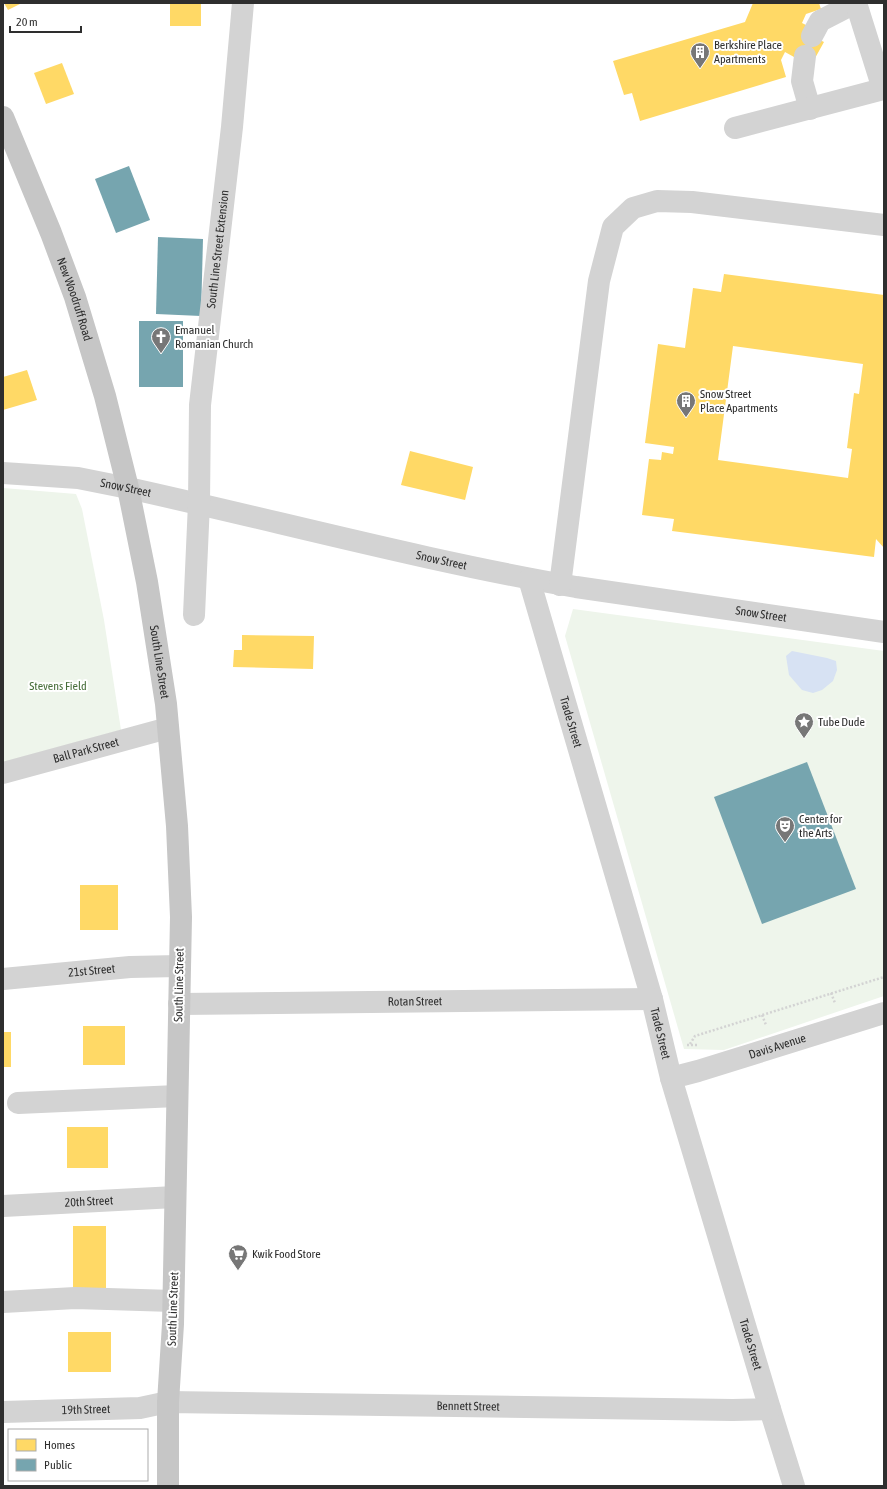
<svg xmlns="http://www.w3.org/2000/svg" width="887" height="1489" font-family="'Asap Condensed',sans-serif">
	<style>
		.green { fill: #eef5eb }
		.water { fill: #d7e2f3 }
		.homes { fill: #ffd966; fill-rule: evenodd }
		.public { fill: #76a5af }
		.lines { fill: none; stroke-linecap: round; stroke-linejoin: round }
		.path { stroke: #d3d3d3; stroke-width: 2.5; stroke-dasharray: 2 2; stroke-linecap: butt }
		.minor { stroke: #d3d3d3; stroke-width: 22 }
		.major { stroke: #c6c6c6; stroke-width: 22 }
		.labels { text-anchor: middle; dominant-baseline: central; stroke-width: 4; stroke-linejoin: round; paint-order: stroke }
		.poi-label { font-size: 12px; fill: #2e2e2e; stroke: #fff; text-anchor: start }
		.street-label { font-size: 12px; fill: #2e2e2e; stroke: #fff }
		.park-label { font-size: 12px; fill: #466d39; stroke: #fff }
	</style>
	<rect width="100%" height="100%" fill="#fff"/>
	<g class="green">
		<polygon points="3,488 76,494 82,509 104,620 121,730 3,763"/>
		<polygon points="573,609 884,651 884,996 724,1050 684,1049 565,636"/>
	</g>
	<polygon class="water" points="792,651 827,658 836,661 837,670 833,681 822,690 813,693 802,690 789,675 786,656"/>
	<g class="homes">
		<polygon points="4,3 22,3 8,10"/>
		<rect x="170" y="3" width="31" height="23"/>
		<polygon points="753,3 819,3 821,9 806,14 802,23 810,27 806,33 824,42 814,60 796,51 794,57 785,52 781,60 786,77 640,121 632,93 624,95 613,61 745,22"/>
		<polygon points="62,63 74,94 46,104 34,73"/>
		<path d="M724,274l160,21v253l-8,-9 -2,18 -202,-26 2,-12 -32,-4 7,-56 12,1 1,-8 11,2 1,-7 -29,-4 13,-99 27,4 8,-60 28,4zM733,346l130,18 -4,30 -5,-1 -7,55 5,1 -4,29 -130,-18z"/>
		<polygon points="27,370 37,400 3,410 3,377"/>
		<polygon points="410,451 473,467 465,500 401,485"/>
		<polygon points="242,635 314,636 313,669 233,667 234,650 242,650"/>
		<rect x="80" y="885" width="38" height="45"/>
		<rect x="83" y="1026" width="42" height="39"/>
		<rect x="3" y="1032" width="8" height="35"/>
		<rect x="67" y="1127" width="41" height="41"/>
		<rect x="73" y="1226" width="33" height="63"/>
		<rect x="68" y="1332" width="43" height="40"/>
	</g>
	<g class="public">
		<polygon points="129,166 150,220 116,233 95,179"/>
		<polygon points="158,237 203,239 201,316 156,314"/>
		<rect x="139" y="321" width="44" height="66"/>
		<polygon points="807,762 856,889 762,924 714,797"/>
	</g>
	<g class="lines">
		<g class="path">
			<polyline points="831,993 835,1003"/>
			<polyline points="762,1015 766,1025"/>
			<polyline points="690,1044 695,1036 884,977"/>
			<polyline points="687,1045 698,1045"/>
		</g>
		<g class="minor">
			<polyline points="812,36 820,21 855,3"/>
			<polyline points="805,56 802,81 810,109"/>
			<polyline points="735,128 883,89 856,3"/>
			<path id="s1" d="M3,473l75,5 50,10c150,33 297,73 448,99l308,45"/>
			<path id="s2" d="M529,579l123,420 19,79 99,331 24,77"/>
			<polyline points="560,585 599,281 613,227 633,208 657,201 692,202 884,225"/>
			<path id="s3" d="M194,615l5,-112 1,-98 32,-278 11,-124"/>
			<path id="s4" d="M3,773l165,-45"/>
			<path id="s5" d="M3,979l127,-12 49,-1"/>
			<path id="s6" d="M179,1004l473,-5"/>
			<path id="s7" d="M671,1078l27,-7 186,-58"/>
			<polyline points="18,1103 177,1096"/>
			<path id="s8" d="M3,1206l172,-9"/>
			<polyline points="3,1302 75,1298 173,1301"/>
			<path id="s9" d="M3,1412l137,-4 28,-6 565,8 37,-1"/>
		</g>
		<path class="major" id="s10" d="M3,117l48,116 24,64 30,99 23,92 19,94 19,122 11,122 4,91 -8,407 -5,78v84"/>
	</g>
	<defs>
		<symbol id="building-pin" viewBox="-11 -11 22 30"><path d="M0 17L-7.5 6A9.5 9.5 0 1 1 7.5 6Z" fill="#777" stroke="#fff"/><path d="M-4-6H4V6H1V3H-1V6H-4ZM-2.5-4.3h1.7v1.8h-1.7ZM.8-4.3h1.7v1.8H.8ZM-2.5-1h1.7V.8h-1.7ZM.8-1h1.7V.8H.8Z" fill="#fff"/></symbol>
		<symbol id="church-pin" viewBox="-11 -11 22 30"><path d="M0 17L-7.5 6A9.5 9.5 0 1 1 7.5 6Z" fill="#777" stroke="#fff"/><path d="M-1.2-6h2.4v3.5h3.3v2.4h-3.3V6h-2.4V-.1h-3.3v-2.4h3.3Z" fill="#fff"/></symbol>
		<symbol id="sight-pin" viewBox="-11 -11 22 30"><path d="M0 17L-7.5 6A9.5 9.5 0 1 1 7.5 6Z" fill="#777" stroke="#fff"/><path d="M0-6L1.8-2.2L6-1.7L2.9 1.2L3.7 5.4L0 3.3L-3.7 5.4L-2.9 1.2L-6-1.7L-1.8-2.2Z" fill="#fff"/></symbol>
		<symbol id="theatre-pin" viewBox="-11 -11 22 30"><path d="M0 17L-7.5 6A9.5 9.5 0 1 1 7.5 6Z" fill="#777" stroke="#fff"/><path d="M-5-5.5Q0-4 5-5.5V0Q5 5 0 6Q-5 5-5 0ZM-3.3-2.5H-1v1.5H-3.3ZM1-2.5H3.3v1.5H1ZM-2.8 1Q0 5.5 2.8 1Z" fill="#fff"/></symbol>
		<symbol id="supermarket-pin" viewBox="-11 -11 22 30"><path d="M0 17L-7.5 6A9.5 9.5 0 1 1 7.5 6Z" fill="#777" stroke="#fff"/><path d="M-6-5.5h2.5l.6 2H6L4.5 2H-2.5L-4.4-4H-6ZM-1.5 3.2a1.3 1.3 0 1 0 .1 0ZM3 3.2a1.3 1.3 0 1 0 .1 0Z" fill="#fff"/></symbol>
	</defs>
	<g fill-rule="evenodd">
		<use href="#building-pin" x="689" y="41" width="22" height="30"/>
		<use href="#church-pin" x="150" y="326" width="22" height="30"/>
		<use href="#building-pin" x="675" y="390" width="22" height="30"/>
		<use href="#sight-pin" x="793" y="711" width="22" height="30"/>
		<use href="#theatre-pin" x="774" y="815" width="22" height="30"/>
		<use href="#supermarket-pin" x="227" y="1243" width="22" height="30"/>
	</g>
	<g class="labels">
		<g class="poi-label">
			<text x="714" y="45">Berkshire Place<tspan x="714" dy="14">Apartments</tspan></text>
			<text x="175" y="330">Emanuel<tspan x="175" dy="14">Romanian Church</tspan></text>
			<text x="700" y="394">Snow Street<tspan x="700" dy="14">Place Apartments</tspan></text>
			<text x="818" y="722">Tube Dude</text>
			<text x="799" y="819">Center for<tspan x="799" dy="14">the Arts</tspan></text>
			<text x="252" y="1254">Kwik Food Store</text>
		</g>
		<g class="street-label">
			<text stroke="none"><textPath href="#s3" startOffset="367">South Line Street Extension</textPath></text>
			<text stroke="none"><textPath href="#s10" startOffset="196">New Woodruff Road</textPath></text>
			<text stroke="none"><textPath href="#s1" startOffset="124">Snow Street</textPath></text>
			<text stroke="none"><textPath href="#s1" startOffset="448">Snow Street</textPath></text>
			<text stroke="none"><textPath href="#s1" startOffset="772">Snow Street</textPath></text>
			<text stroke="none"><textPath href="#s10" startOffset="569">South Line Street</textPath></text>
			<text stroke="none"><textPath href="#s2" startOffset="149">Trade Street</textPath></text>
			<text stroke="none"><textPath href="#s4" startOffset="86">Ball Park Street</textPath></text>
			<text stroke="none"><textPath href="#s5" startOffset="89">21st Street</textPath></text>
			<text transform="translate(179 985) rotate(-89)">South Line Street</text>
			<text stroke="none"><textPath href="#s6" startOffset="236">Rotan Street</textPath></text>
			<text stroke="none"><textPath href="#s2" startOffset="473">Trade Street</textPath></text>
			<text stroke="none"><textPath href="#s7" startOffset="111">Davis Avenue</textPath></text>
			<text stroke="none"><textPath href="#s8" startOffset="86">20th Street</textPath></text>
			<text transform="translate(173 1309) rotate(-88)">South Line Street</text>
			<text stroke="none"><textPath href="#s2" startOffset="797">Trade Street</textPath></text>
			<text stroke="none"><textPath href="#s9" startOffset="466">Bennett Street</textPath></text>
			<text stroke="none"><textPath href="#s9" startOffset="83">19th Street</textPath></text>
		</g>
		<g class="park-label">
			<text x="58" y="686">Stevens Field</text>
		</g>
	</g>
	<rect width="887" height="1489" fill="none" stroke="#2e2e2e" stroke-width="8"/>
	<rect x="8" y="1429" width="140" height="52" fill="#ffffff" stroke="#ababab"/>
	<rect x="16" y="1439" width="20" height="12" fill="#ffd966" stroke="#ababab"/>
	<text x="44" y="1449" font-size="12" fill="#2e2e2e">Homes</text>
	<rect x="16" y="1459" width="20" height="12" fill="#76a5af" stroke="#ababab"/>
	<text x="44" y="1469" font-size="12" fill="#2e2e2e">Public</text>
	<path d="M10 26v6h71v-6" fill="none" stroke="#2e2e2e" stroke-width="2"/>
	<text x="16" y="26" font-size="12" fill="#2e2e2e" stroke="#ffffff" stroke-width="3" paint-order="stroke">20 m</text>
</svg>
